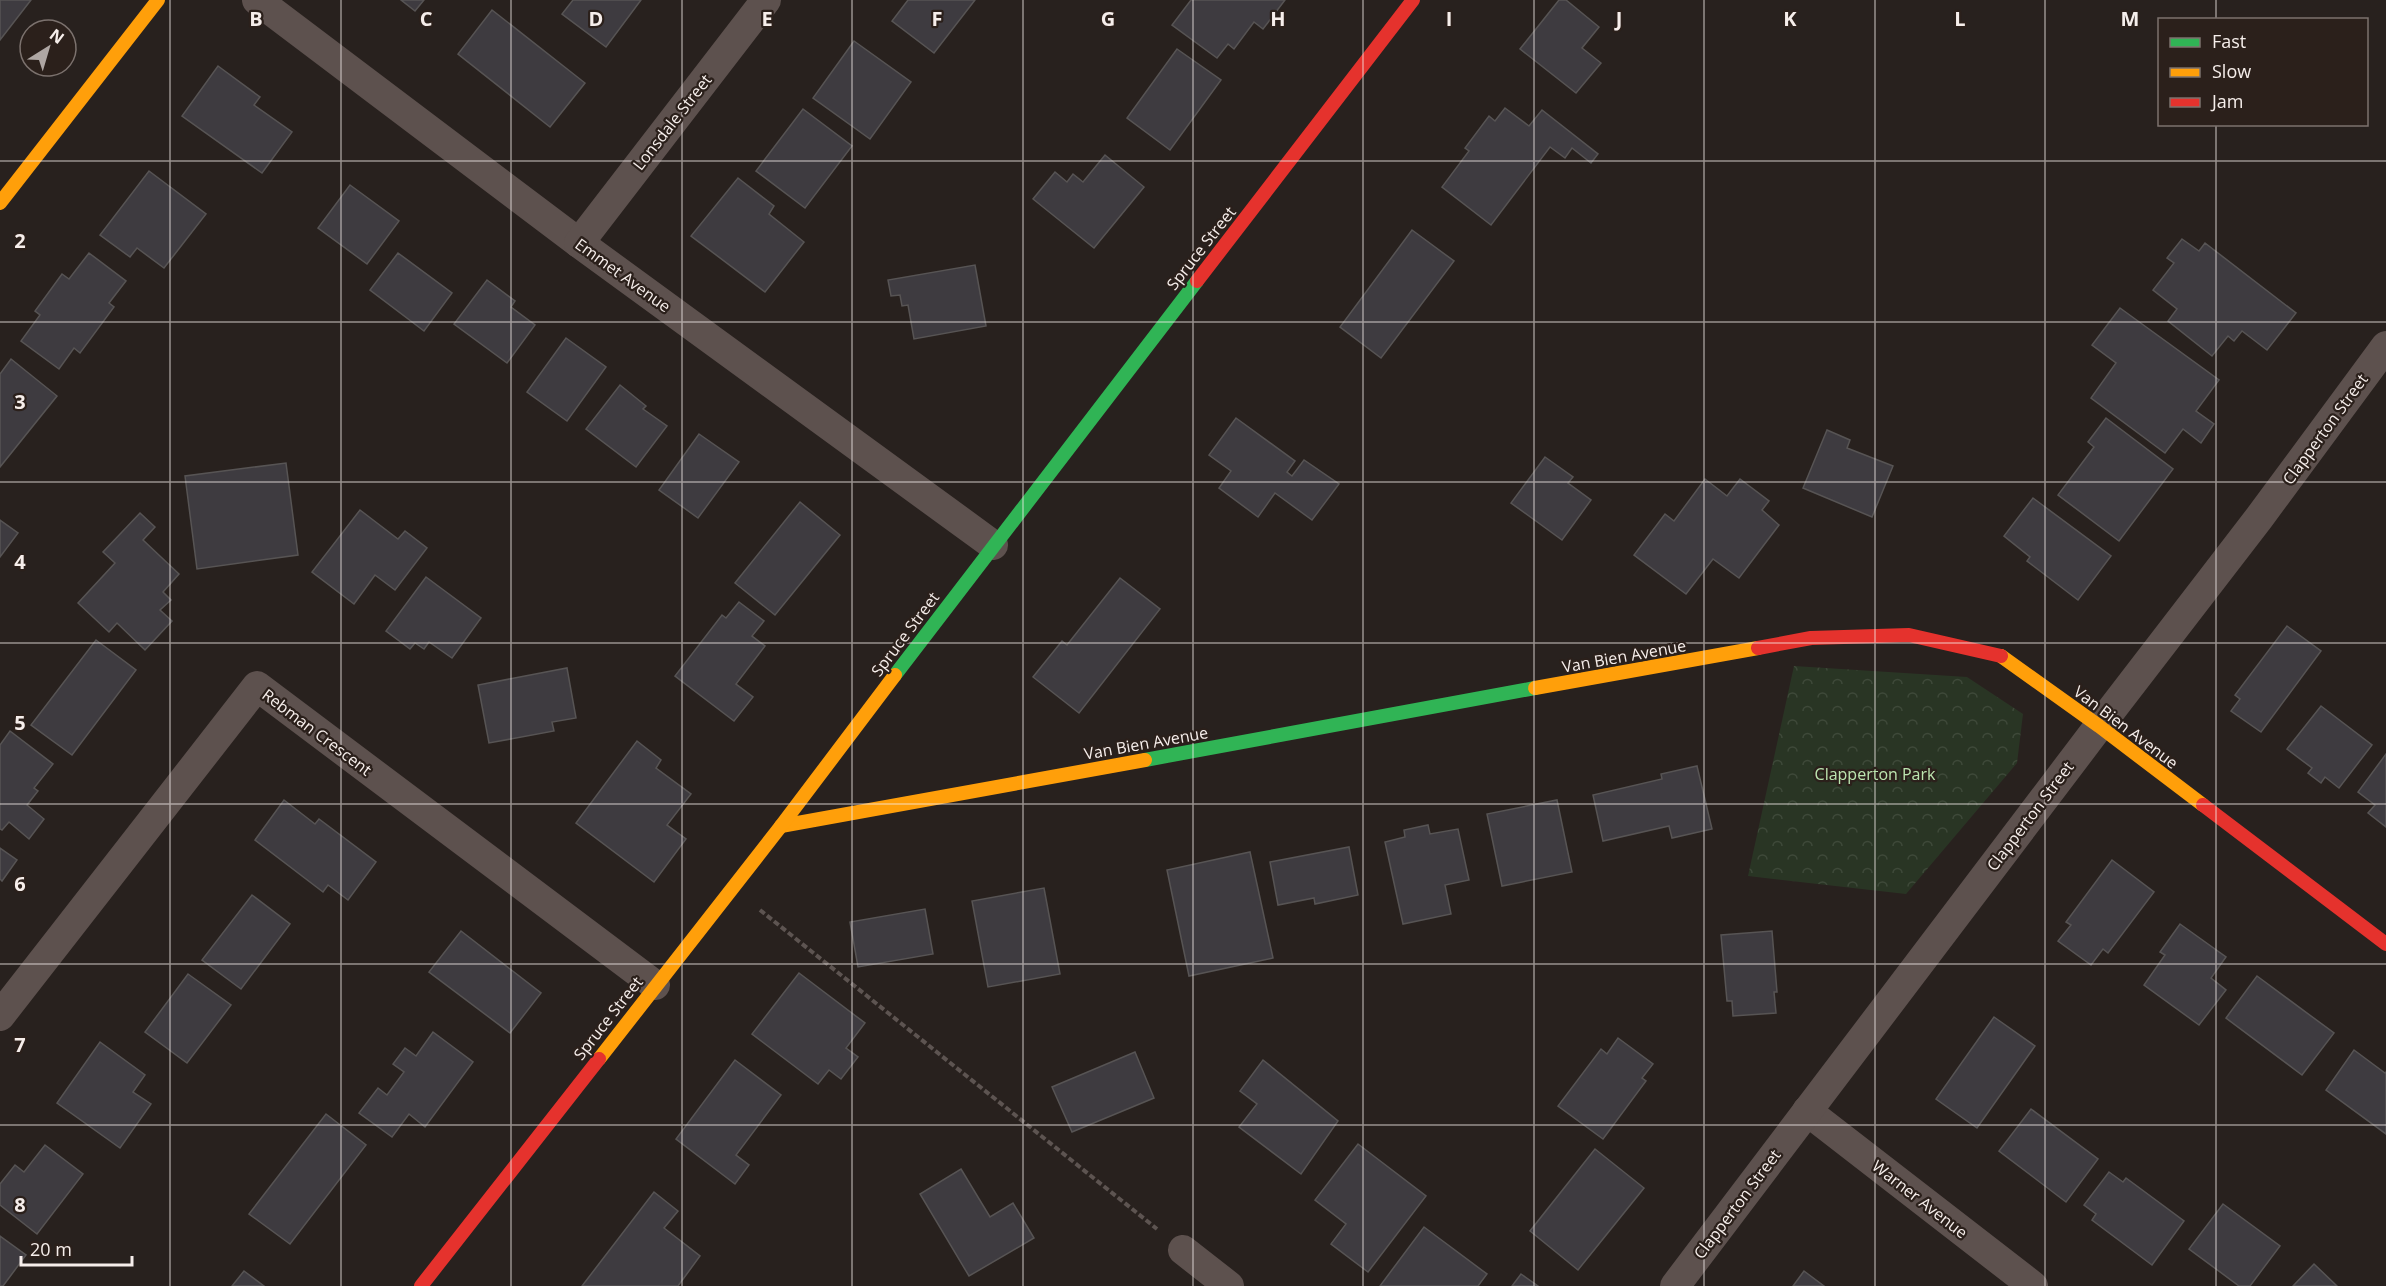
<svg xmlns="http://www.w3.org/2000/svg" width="2386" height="1286" font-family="'Open Sans',sans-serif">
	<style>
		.park { fill: url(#park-crowns) }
		.building { fill: #3e3b40; stroke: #575454; stroke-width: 1.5 }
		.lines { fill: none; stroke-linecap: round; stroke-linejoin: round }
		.path { stroke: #5d5451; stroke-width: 4; stroke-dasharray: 6 3; stroke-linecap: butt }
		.street { stroke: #5d514e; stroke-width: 30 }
		.fast { stroke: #30b455; stroke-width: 14 }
		.slow { stroke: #ff9f0a; stroke-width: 14 }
		.jam { stroke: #e5322d; stroke-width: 14 }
		.grid { fill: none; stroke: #f6eeeb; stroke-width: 1.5; stroke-opacity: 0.55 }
		.labels { text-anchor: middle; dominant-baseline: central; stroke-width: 4.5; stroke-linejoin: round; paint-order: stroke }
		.street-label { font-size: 16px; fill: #f6eeeb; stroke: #2b201b }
		.park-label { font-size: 16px; fill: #bce5b0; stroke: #2b201b }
		.grid-label { font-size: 20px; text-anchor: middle; font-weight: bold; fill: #f6eeeb; stroke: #2b201b; stroke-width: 4.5; stroke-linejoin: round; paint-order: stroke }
	</style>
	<defs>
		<pattern id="park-crowns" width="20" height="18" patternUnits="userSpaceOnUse" patternTransform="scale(1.5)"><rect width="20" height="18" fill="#293524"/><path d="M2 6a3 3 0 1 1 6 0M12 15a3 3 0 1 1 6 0" fill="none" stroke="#3e4939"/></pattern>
	</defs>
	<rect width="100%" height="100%" fill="#28211e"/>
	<polygon class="park" points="1794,666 1967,677 2023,714 2017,763 1906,894 1748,876"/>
	<g class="building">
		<polygon points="0,0 31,0 0,40"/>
		<polygon points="401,0 424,0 415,11"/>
		<polygon points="573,0 641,0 606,47 562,14"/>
		<polygon points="908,0 975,0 934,53 892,21"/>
		<polygon points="1191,0 1285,0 1263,29 1254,22 1234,49 1228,44 1217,58 1172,25"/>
		<polygon points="1559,0 1566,0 1599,27 1582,48 1601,63 1576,93 1520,49"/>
		<polygon points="492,10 585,83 550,127 458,54"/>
		<polygon points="854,41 911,82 870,139 813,98"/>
		<polygon points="1177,49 1221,80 1170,150 1127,118"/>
		<polygon points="218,66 260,97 254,105 292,132 262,173 182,116"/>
		<polygon points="1505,108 1529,126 1542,110 1598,154 1591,163 1572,148 1565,158 1550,147 1491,225 1442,187 1469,151 1465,148 1489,116 1495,121"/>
		<polygon points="803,109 852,146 805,208 756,171"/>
		<polygon points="1105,155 1144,187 1094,248 1033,199 1055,172 1067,182 1073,174 1083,182"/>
		<polygon points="149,171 206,214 164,268 137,248 130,257 100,235"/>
		<polygon points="738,178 774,206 769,214 804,242 765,292 691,236"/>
		<polygon points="350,185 399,221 367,264 318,228"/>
		<polygon points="1412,230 1454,261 1381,358 1340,327"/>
		<polygon points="2182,239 2199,251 2205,243 2296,313 2267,350 2242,331 2234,341 2228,336 2212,356 2168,321 2177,309 2153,290 2174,263 2167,258"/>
		<polygon points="89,253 126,281 109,303 114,307 80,353 74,348 59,369 21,341 40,315 35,311 62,274 69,279"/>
		<polygon points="398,253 452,293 424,331 370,290"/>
		<polygon points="975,265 986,326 914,339 908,305 902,306 900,295 891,296 888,280"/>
		<polygon points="487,280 515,301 511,307 535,325 507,363 454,324"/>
		<polygon points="2120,308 2219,380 2196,411 2214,424 2201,443 2183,429 2165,453 2091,398 2116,363 2092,345"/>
		<polygon points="566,338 606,367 567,421 527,392"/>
		<polygon points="11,359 57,396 0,467 0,374"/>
		<polygon points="620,385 646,406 643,409 667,426 636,467 586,429"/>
		<polygon points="1236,418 1295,461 1287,472 1292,476 1304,460 1339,484 1312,520 1275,493 1258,517 1219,488 1231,471 1209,455"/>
		<polygon points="2106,418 2173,469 2119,541 2058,495 2094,447 2088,442"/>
		<polygon points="1827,430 1850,440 1847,448 1893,466 1872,517 1803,488"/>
		<polygon points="699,434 739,462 698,518 659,490"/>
		<polygon points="1545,457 1573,477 1568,483 1591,500 1562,540 1511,503"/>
		<polygon points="286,463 298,555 197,569 185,476"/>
		<polygon points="1705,479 1727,496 1740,479 1769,501 1762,510 1779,525 1739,578 1713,559 1686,594 1634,555 1665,514 1674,521"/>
		<polygon points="2033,498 2111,556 2078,600 2027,561 2030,557 2004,536"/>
		<polygon points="800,502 840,535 775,615 735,583"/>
		<polygon points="360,510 398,539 405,531 427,548 395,590 375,575 354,604 312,572"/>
		<polygon points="140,513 155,527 143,540 179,574 163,592 171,600 160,610 172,621 145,650 117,623 109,632 78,603 115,563 103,552"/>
		<polygon points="0,520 18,533 0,557"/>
		<polygon points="426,577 481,618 452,658 429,642 424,649 415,643 410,649 386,631"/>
		<polygon points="1120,578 1160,609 1079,713 1033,677 1062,641 1067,645"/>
		<polygon points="739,602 764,621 752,636 765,646 736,684 753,697 734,721 675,676 722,615 726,618"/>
		<polygon points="2287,626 2321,651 2261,732 2231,711 2240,699 2235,695"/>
		<polygon points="96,640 136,670 72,755 31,725"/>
		<polygon points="567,668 576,718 552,722 554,731 489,743 478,685"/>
		<polygon points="2321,706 2372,745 2339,788 2325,777 2321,783 2308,773 2312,768 2287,749"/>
		<polygon points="10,731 53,764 34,788 38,791 27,805 44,819 29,839 9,822 2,830 0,829 0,745"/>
		<polygon points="637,741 661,760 656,768 691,794 667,825 686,839 654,882 576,823"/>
		<polygon points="2386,754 2386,827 2368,813 2375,805 2358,792"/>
		<polygon points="1697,766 1712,829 1672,838 1669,826 1603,841 1593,795 1662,779 1661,774"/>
		<polygon points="284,800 315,824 319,819 376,862 348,900 328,885 323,892 255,840"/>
		<polygon points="1557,800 1572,872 1502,886 1487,814"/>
		<polygon points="1428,825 1430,834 1458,829 1469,880 1445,885 1451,914 1403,924 1385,842 1405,837 1404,830"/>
		<polygon points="1349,847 1358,895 1315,904 1314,898 1278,905 1270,862"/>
		<polygon points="0,848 17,860 2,881 0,879"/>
		<polygon points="1250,852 1273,958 1189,976 1167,870"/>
		<polygon points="2112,860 2154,892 2108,953 2103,949 2091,965 2058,941 2071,925 2066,922"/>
		<polygon points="1044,888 1060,974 988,987 972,901"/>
		<polygon points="252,895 290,924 241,989 202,960"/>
		<polygon points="925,909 933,954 858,967 850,922"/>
		<polygon points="2180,924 2226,957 2211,978 2226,990 2199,1025 2144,985 2165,955 2160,952"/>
		<polygon points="461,931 541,993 510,1033 429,972"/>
		<polygon points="1772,931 1777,992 1774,992 1776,1013 1733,1016 1732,1001 1727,1001 1721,935"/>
		<polygon points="799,973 865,1023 846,1048 858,1057 841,1079 829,1070 818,1084 752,1034"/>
		<polygon points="188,974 231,1005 187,1063 145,1032"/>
		<polygon points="2257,976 2334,1033 2302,1075 2226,1018"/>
		<polygon points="1994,1017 2035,1046 1977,1128 1936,1099"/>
		<polygon points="433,1032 473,1062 425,1127 409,1114 392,1137 359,1113 378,1088 387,1095 404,1072 393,1064 405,1048 416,1056"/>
		<polygon points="1618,1038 1653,1064 1642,1078 1646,1081 1603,1139 1558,1106 1601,1049 1607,1054"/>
		<polygon points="100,1042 145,1075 133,1092 151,1104 120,1148 57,1103"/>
		<polygon points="2354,1050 2385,1073 2386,1072 2386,1134 2326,1090"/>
		<polygon points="1135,1052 1154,1098 1072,1132 1052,1087"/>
		<polygon points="735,1060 781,1095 736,1155 749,1165 735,1184 676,1139"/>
		<polygon points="1263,1060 1338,1121 1301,1174 1239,1127 1257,1104 1240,1091"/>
		<polygon points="2031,1109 2098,1159 2066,1202 1999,1151"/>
		<polygon points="326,1114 366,1145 290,1244 249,1214"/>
		<polygon points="1358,1144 1426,1196 1368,1272 1331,1244 1346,1224 1315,1200"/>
		<polygon points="45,1145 83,1174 37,1234 0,1205 0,1184 15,1165 24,1172"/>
		<polygon points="1595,1149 1644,1188 1578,1270 1530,1231"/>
		<polygon points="961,1169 990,1217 1013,1203 1034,1238 969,1276 920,1194"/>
		<polygon points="2109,1172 2123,1182 2126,1178 2184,1221 2152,1265 2092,1220 2096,1214 2084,1205"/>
		<polygon points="654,1192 678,1211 664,1228 700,1256 678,1286 582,1286"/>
		<polygon points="2223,1204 2280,1246 2250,1286 2239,1286 2189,1249"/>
		<polygon points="1424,1227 1487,1274 1478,1286 1380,1286"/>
		<polygon points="0,1236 26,1255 3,1286 0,1286"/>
		<polygon points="2314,1264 2337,1286 2293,1286"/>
		<polygon points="244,1271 264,1286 232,1286"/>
		<polygon points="1804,1271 1824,1286 1793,1286"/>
		<polygon points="1521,1274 1538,1286 1512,1286"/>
	</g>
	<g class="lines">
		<polyline class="path" points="760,910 1157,1229"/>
		<g class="street">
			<polyline points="257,0 579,243 993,545"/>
			<polyline points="579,243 766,0"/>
			<polyline points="0,1016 257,686 655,985"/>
			<polyline points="1807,1111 2033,1286"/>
			<polyline points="1183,1250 1229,1286"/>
			<polyline points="1675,1286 2099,726 2259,518 2386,346"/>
		</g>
		<g class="fast">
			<polyline points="895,675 1197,281"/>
			<polyline points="1145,760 1535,688"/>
		</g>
		<g class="slow">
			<polyline points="0,203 158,0"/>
			<polyline points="2001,656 2099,726 2203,805"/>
			<polyline points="1535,688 1758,648"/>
			<polyline points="781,826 1145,760"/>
			<polyline points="599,1059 781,826 895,675"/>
		</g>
		<g class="jam">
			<polyline points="1197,281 1413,0"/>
			<polyline points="1758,648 1811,638 1909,635 2001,656"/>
			<polyline points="2203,805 2386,944"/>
			<polyline points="421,1286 599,1059"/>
		</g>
	</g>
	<path class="grid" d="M170,0v1286M341,0v1286M511,0v1286M682,0v1286M852,0v1286M1023,0v1286M1193,0v1286M1363,0v1286M1534,0v1286M1704,0v1286M1875,0v1286M2045,0v1286M2216,0v20M2216,124v1162M0,161h2386M0,322h2386M0,482h2386M0,643h2386M0,804h2386M0,964h2386M0,1125h2386"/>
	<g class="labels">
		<g class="street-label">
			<text transform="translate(672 122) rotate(-52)">Lonsdale Street</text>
			<text transform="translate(1201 248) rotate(-52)">Spruce Street</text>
			<text transform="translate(623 275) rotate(36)">Emmet Avenue</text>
			<text transform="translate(2325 429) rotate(-54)">Clapperton Street</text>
			<text transform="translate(905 634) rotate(-53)">Spruce Street</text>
			<text transform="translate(1624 656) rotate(-10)">Van Bien Avenue</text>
			<text transform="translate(2126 727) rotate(37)">Van Bien Avenue</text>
			<text transform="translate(317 732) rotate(37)">Rebman Crescent</text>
			<text transform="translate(1146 743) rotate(-10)">Van Bien Avenue</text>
			<text transform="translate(2030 816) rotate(-53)">Clapperton Street</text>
			<text transform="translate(608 1018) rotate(-52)">Spruce Street</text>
			<text transform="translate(1920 1199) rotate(38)">Warner Avenue</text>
			<text transform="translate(1737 1204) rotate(-53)">Clapperton Street</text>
		</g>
		<g class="park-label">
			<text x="1875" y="774">Clapperton Park</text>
		</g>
	</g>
	<g class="grid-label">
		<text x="256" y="26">B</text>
		<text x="426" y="26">C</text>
		<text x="596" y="26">D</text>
		<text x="767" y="26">E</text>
		<text x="937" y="26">F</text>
		<text x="1108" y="26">G</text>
		<text x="1278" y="26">H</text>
		<text x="1449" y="26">I</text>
		<text x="1619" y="26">J</text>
		<text x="1790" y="26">K</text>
		<text x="1960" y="26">L</text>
		<text x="2130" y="26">M</text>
		<text x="20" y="248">2</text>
		<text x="20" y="409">3</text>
		<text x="20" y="569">4</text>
		<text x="20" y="730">5</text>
		<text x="20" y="891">6</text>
		<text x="20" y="1052">7</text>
		<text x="20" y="1212">8</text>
	</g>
	<rect x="2158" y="18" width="210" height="108" fill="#2b201b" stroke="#7c726e" stroke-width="1.5"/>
	<rect x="2170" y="38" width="30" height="9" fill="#30b455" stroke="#7c726e" stroke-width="1.5"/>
	<text x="2212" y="48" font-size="18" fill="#f6eeeb">Fast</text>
	<rect x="2170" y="68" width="30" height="9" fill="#ff9f0a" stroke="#7c726e" stroke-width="1.5"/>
	<text x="2212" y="78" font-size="18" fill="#f6eeeb">Slow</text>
	<rect x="2170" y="98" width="30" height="9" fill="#e5322d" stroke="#7c726e" stroke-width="1.5"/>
	<text x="2212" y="108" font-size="18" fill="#f6eeeb">Jam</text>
	<g transform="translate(48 48) rotate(37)"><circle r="28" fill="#2b201b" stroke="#7c726e" stroke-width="1.5"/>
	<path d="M0-4.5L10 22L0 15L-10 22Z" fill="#aea6a3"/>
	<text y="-9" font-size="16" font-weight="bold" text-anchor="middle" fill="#f6eeeb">N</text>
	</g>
	<path d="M21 1256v9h111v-9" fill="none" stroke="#f6eeeb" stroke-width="3"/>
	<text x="30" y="1256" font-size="18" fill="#f6eeeb" stroke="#2b201b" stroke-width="4.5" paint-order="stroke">20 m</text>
</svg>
